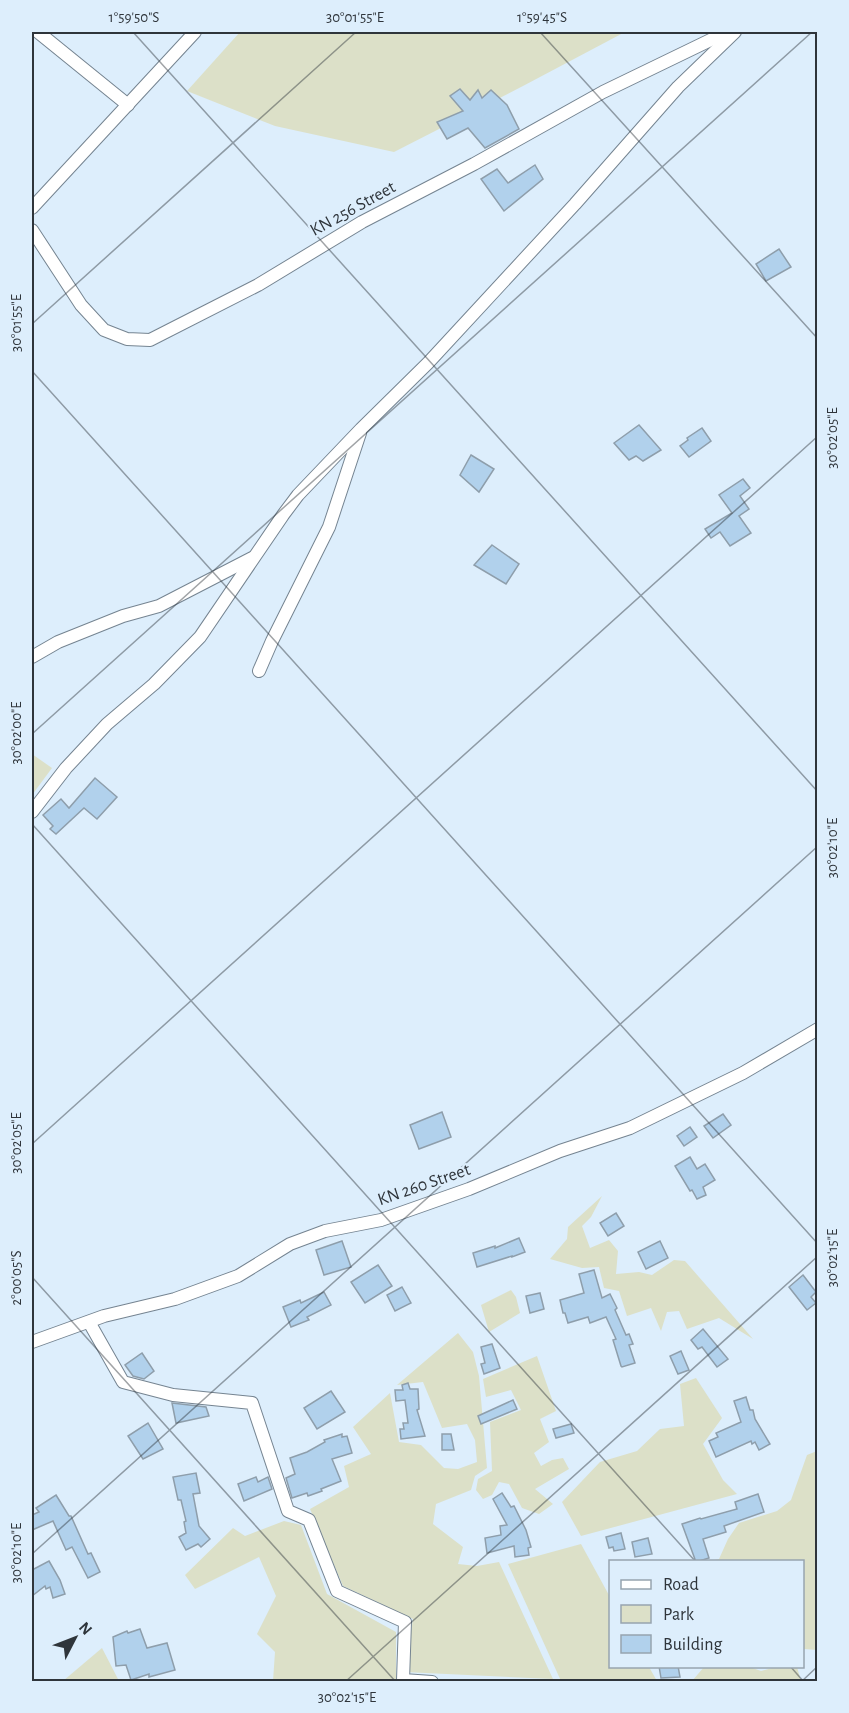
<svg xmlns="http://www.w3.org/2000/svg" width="849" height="1713" font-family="'Alegreya Sans',sans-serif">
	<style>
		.green { fill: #dce0c8 }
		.building { fill: #b1d1ec; stroke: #8e9eab; stroke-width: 1.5 }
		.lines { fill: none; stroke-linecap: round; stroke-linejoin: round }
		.minor-casing { stroke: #758491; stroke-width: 14 }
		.minor { stroke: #fff; stroke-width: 12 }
		.ticks { fill: none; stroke: #2f353b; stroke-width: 1.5; stroke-opacity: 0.45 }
		.labels { text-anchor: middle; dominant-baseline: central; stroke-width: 4.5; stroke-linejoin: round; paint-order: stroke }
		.street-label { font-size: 18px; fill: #2f353b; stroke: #ddeefc }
		.neatline { fill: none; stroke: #2f353b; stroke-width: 2 }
		.ticks-label { font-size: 15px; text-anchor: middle; fill: #2f353b }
	</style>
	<rect width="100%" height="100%" fill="#ddeefc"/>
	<g class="green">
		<polygon points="240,32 625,32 523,86 394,152 275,126 187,91"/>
		<polygon points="32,754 52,768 32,795"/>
		<polygon points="602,1196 591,1217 582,1226 590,1248 609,1240 618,1251 616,1274 639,1272 652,1275 674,1260 685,1261 753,1339 719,1318 687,1329 679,1311 667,1312 661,1331 651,1308 627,1316 619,1291 604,1288 599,1267 582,1268 550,1259 567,1239 568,1227"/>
		<polygon points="511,1290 516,1297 520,1313 489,1332 481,1305"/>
		<polygon points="458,1333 473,1352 479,1376 487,1468 475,1476 471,1490 436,1504 433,1524 463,1547 458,1564 477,1566 499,1562 553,1679 404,1672 413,1619 343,1586 310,1509 349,1487 344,1466 371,1454 353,1427 390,1393 399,1442 421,1445 444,1468 458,1469 477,1462 475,1440 467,1424 442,1428 423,1382 397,1385"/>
		<polygon points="537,1356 556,1411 540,1419 549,1442 534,1453 541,1466 552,1460 563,1458 569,1469 535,1489 553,1504 539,1514 522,1508 509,1484 499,1482 492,1495 483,1499 476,1490 478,1479 492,1471 490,1422 521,1410 511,1390 486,1397 483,1379"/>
		<polygon points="696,1378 722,1418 703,1444 723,1480 737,1494 581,1536 562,1502 600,1462 637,1451 660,1429 684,1426 680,1384"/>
		<polygon points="817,1451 818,1650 817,1650 804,1649 803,1641 802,1562 710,1561 719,1559 728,1539 739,1523 777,1511 791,1500 807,1455"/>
		<polygon points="284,1521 301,1525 327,1594 396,1632 396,1681 273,1681 275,1652 257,1634 276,1596 259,1557 195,1589 185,1575 233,1528 245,1536"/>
		<polygon points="581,1544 610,1597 610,1666 649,1667 657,1681 561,1681 508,1564"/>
		<polygon points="102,1648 119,1681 63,1681"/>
		<polygon points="704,1667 750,1667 761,1671 776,1667 797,1667 801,1681 692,1681"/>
	</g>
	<g class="building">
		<polygon points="460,89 470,100 478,90 482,98 491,90 507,105 519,129 485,148 468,128 447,139 437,122 463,111 450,96"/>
		<polygon points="535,165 543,179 504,211 481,179 497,169 508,183"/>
		<polygon points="779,249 791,267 766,281 756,264"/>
		<polygon points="639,425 661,450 643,461 636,456 629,460 614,443"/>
		<polygon points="702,428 711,441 689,457 680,446 688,440 687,438"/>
		<polygon points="471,455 494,469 479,492 460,475"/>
		<polygon points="743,479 750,488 740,496 749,509 739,516 751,533 730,546 720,532 711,538 705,529 732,513 719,495"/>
		<polygon points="492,545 519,564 506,584 474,565"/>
		<polygon points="95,778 117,797 97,819 84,808 56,834 50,829 53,826 43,815 61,799 69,808"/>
		<polygon points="442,1112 451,1137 419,1149 410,1125"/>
		<polygon points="723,1114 731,1125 713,1138 704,1126"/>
		<polygon points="690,1127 697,1137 684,1146 677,1136"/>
		<polygon points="690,1157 697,1169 705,1164 715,1180 703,1187 706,1195 697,1199 692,1190 690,1191 675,1166"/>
		<polygon points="616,1213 624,1226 608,1236 600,1223"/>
		<polygon points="519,1238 525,1252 512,1257 512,1256 477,1267 473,1253 495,1246 495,1248"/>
		<polygon points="342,1241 351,1267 324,1275 316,1250"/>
		<polygon points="660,1241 668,1258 646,1269 638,1252"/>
		<polygon points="378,1265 392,1286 365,1303 351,1282"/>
		<polygon points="594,1270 602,1298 610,1294 617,1308 615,1310 626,1335 629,1334 633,1344 629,1345 635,1363 622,1367 621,1366 613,1340 616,1339 606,1317 590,1323 588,1317 568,1323 565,1313 563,1313 560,1300 584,1293 579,1274"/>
		<polygon points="803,1275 816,1292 811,1297 816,1303 807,1310 789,1287"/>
		<polygon points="402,1287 411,1303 395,1311 387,1295"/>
		<polygon points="324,1292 331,1305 307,1317 309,1320 291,1327 283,1307 300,1300 301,1303"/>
		<polygon points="540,1293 544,1309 530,1313 526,1296"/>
		<polygon points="703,1329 728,1359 717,1367 702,1347 698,1349 691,1340"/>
		<polygon points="492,1344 500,1368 484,1374 481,1364 485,1363 481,1347"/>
		<polygon points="681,1351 689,1370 678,1374 670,1356"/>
		<polygon points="142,1353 154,1371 144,1379 133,1376 125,1365"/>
		<polygon points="408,1383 410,1389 418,1389 419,1409 417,1410 425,1436 401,1439 400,1429 404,1429 403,1423 408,1423 405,1400 396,1401 395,1390 403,1390 402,1385"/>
		<polygon points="331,1391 345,1412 317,1429 304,1408"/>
		<polygon points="746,1397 750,1410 753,1410 755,1419 770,1444 759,1450 755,1442 752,1444 751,1441 716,1457 709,1441 718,1437 716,1433 741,1422 734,1401"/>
		<polygon points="513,1400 517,1409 481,1424 478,1416"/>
		<polygon points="172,1403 206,1407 209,1416 176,1423"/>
		<polygon points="148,1423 163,1449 143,1459 128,1436"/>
		<polygon points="571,1424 574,1433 556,1438 553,1429"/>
		<polygon points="342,1434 342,1437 347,1436 352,1453 332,1459 341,1481 321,1489 322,1491 308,1496 307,1493 292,1498 286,1478 295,1474 290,1458 307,1452 325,1442 324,1440"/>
		<polygon points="442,1434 451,1434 454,1450 442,1450"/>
		<polygon points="196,1473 200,1493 193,1494 199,1526 210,1539 201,1547 198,1544 186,1550 179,1537 186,1533 184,1522 186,1521 181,1500 178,1500 173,1477"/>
		<polygon points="256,1477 258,1482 268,1477 272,1489 244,1501 238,1484"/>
		<polygon points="502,1493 511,1507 514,1506 526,1530 531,1547 528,1548 529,1555 515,1557 514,1546 487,1553 485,1538 501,1535 500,1526 507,1525 493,1499"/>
		<polygon points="758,1494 764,1512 724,1526 726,1532 703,1539 709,1558 696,1562 682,1524 700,1518 701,1519 737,1509 735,1502"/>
		<polygon points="56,1495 69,1516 71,1516 88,1554 91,1553 100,1572 88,1578 72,1547 66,1550 53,1521 32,1530 32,1515 39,1512 36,1508"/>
		<polygon points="621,1533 625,1549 614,1551 613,1547 609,1548 606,1537"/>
		<polygon points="648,1538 652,1554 635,1557 632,1542"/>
		<polygon points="49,1561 60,1580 65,1594 53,1598 50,1587 46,1589 45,1586 32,1596 32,1570"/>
		<polygon points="140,1629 147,1648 167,1643 175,1670 149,1677 149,1674 131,1680 126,1665 116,1666 113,1637 127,1631 128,1633"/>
		<polygon points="659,1666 678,1666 680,1677 661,1678"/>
	</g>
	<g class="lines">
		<defs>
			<g id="minor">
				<polyline points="38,32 128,105"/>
				<polyline points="32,208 195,32"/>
				<polyline points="32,230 81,305 104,330 127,339 150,340 258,285 362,222 474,164 603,92 727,32"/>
				<polyline points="32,657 58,642 123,616 159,606 252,558"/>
				<polyline points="259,671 272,641 329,527 360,433"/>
				<polyline points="32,812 66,768 107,724 154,684 200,637 283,515 298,495 361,429 428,363 575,204 678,87 735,32"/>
				<polyline points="89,1322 123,1382 173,1395 252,1403 288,1511 309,1520 337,1591 405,1622 403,1680 432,1682"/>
				<polyline points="32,1342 104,1316 175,1299 238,1276 290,1244 325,1231 381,1220 469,1189 560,1151 630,1128 743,1073 818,1029"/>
			</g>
		</defs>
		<use href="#minor" class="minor-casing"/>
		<use href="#minor" class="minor"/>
	</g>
	<path class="ticks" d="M133,32l685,760M540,32l278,307M32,324l324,-292M32,371l786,873M32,734l780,-702M32,824l664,738M32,1144l786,-708M32,1277l364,405M32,1554l786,-708M790,1666l14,16M345,1682l473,-426M801,1682l17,-16"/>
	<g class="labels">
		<g class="street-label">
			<text transform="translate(353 209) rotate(-29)">KN 256 Street</text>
			<text transform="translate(424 1185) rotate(-19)">KN 260 Street</text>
		</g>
	</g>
	<rect width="849" height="1713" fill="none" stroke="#ddeefc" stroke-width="66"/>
	<rect x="609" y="1560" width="195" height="108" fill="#ddeefc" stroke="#97a4af" stroke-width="1.5"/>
	<rect x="621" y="1580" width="30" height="9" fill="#ffffff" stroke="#97a4af" stroke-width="1.5"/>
	<text x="663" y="1590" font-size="18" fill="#2f353b">Road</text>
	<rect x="621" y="1605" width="30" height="18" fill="#dce0c8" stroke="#97a4af" stroke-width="1.5"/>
	<text x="663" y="1620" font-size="18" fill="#2f353b">Park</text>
	<rect x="621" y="1635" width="30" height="18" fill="#b1d1ec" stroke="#97a4af" stroke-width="1.5"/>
	<text x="663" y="1650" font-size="18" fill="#2f353b">Building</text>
	<g transform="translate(75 1638) rotate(48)" stroke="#ddeefc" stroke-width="4.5" paint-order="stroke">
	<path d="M0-4.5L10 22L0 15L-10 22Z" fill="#2f353b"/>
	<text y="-9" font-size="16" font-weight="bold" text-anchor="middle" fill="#2f353b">N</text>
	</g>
	<rect x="33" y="33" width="783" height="1647" class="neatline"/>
	<g class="ticks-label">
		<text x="134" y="22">1°59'50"S</text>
		<text x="355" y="22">30°01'55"E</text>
		<text x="542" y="22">1°59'45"S</text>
		<text transform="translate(16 323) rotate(-90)" y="5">30°01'55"E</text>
		<text transform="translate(832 438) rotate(-90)" y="5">30°02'05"E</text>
		<text transform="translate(16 733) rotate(-90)" y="5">30°02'00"E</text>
		<text transform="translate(832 848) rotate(-90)" y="5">30°02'10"E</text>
		<text transform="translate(16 1143) rotate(-90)" y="5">30°02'05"E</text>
		<text transform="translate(832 1258) rotate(-90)" y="5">30°02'15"E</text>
		<text transform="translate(16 1278) rotate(-90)" y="5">2°00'05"S</text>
		<text transform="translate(16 1553) rotate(-90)" y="5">30°02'10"E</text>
		<text x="347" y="1702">30°02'15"E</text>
	</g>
</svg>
